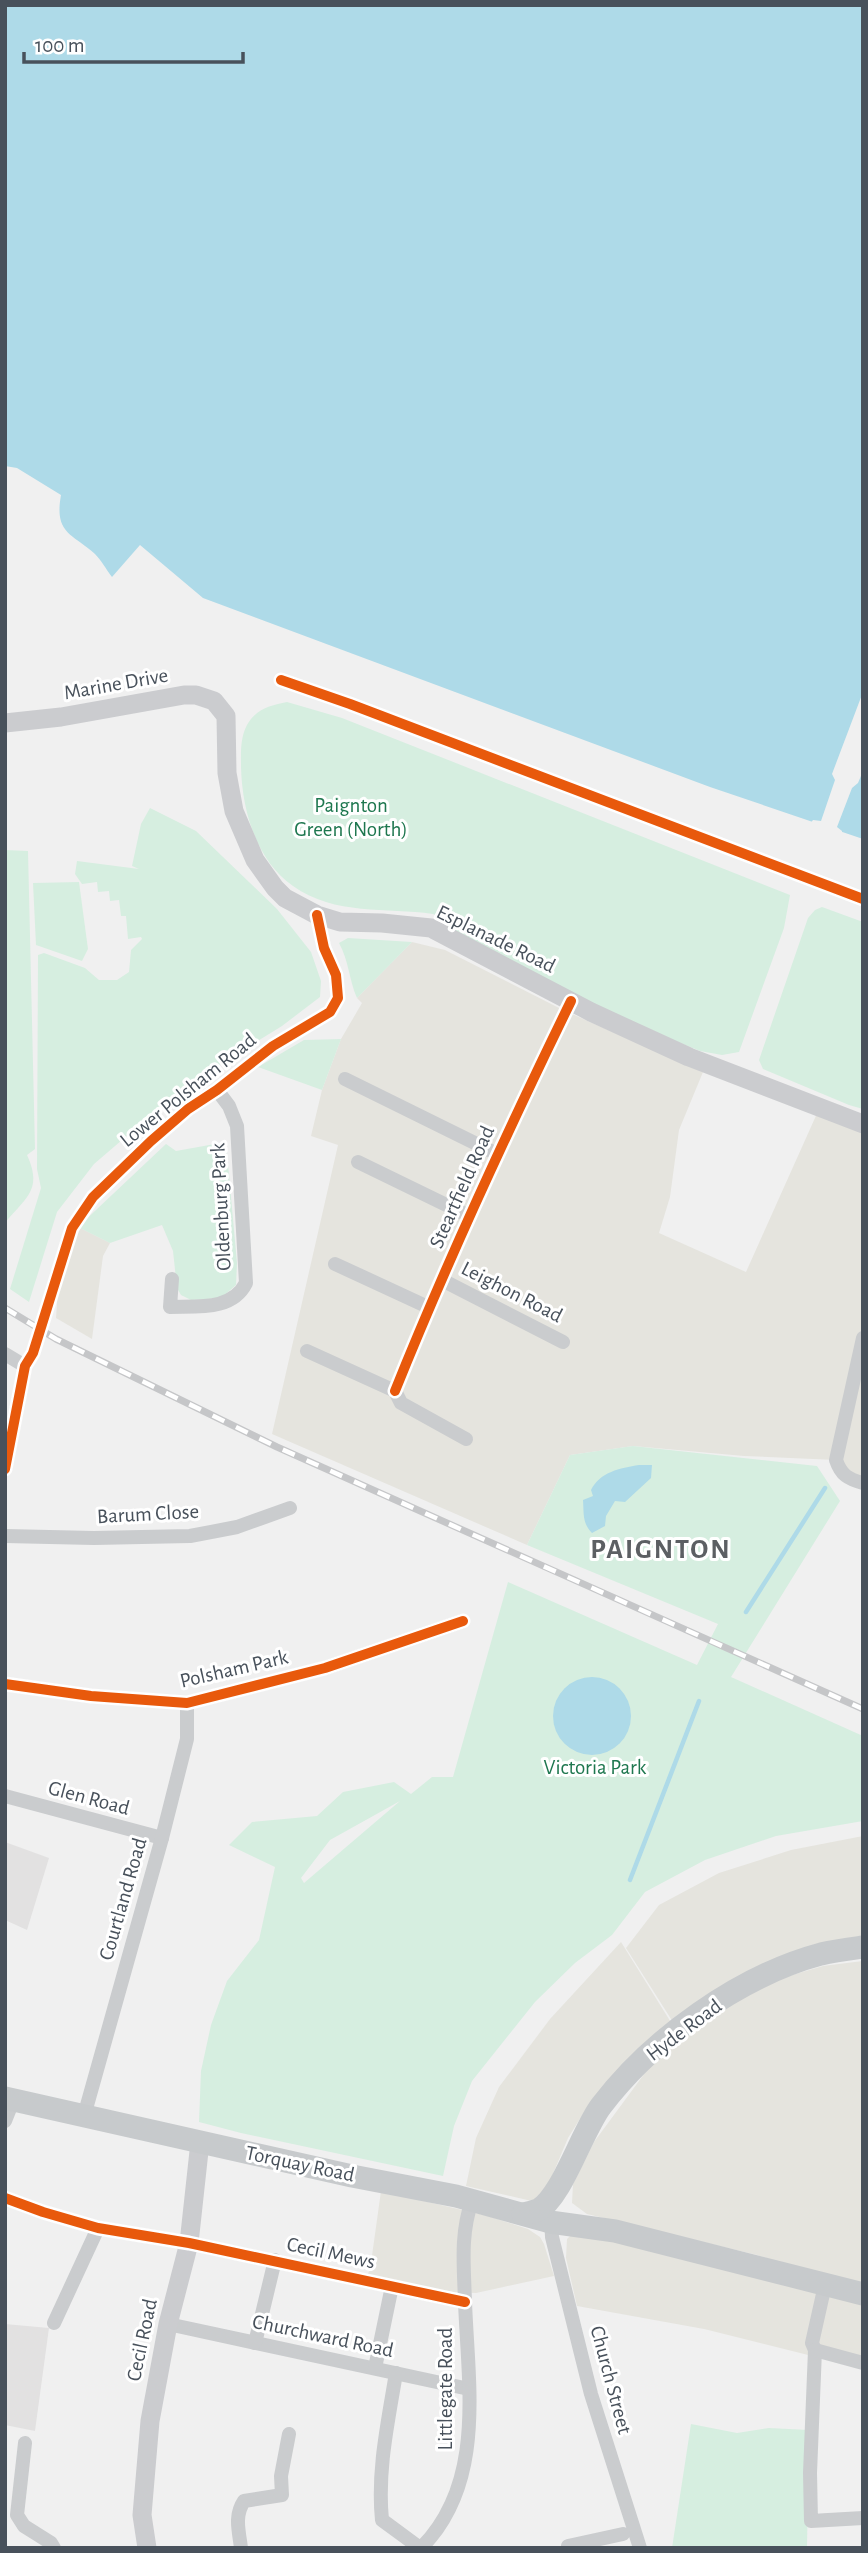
<svg xmlns="http://www.w3.org/2000/svg" width="868" height="2553" font-family="'Alegreya Sans',sans-serif">
	<style>
		.commercial { fill: #e5e4de }
		.education { fill: #e2e1e1 }
		.green { fill: #d6eee0; fill-rule: evenodd }
		.water { fill: #aedae8 }
		.pier { fill: #f0f0f0 }
		.lines { fill: none; stroke-linecap: round; stroke-linejoin: round }
		.stream { stroke: #aedae8; stroke-width: 4.5 }
		.street { stroke: #caccce; stroke-width: 14 }
		.secondary { stroke: #cbcccf; stroke-width: 19 }
		.primary { stroke: #c7cacc; stroke-width: 23 }
		.rail-casing { stroke: #c5c6c8; stroke-width: 7 }
		.rail { stroke: #fff; stroke-width: 4.5; stroke-dasharray: 13; stroke-linecap: butt }
		.cycleway-casing { stroke: #fff; stroke-width: 15 }
		.cycleway { stroke: #e8590c; stroke-width: 10 }
		.labels { text-anchor: middle; dominant-baseline: central; stroke-width: 6; stroke-linejoin: round; paint-order: stroke }
		.street-label { font-size: 21px; fill: #48515b; stroke: #fff }
		.park-label { font-size: 21px; fill: #1e774f; stroke: #fff }
		.district-label { font-size: 28px; font-weight: bold; letter-spacing: 2px; fill: #5c5f63; stroke: #fff }
	</style>
	<rect width="100%" height="100%" fill="#f0f0f0"/>
	<g class="commercial">
		<polygon points="412,942 445,950 563,1010 703,1072 679,1130 670,1197 659,1233 746,1272 819,1109 863,1124 863,1483 836,1460 744,1456 633,1446 570,1455 527,1545 272,1434 338,1145 311,1136 322,1090 341,1039 362,1003 357,998"/>
		<polygon points="78,1227 110,1243 103,1256 92,1339 56,1318 58,1289"/>
		<polygon points="863,1836 863,1947 821,1954 678,2030 626,1948 659,1905 719,1873 791,1850"/>
		<polygon points="621,1942 672,2024 593,2098 568,2138 544,2195 536,2202 466,2186 476,2138 499,2087 550,2019"/>
		<polygon points="863,1961 863,2286 819,2275 757,2255 587,2214 572,2203 573,2184 594,2142 653,2062 714,2013 761,1984 823,1966"/>
		<polygon points="381,2191 488,2216 528,2229 540,2237 544,2244 554,2276 476,2293 452,2292 367,2275 370,2270"/>
		<polygon points="572,2234 581,2234 863,2294 863,2363 820,2358 704,2329 577,2306 566,2258 567,2239"/>
	</g>
	<g class="education">
		<polygon points="5,1842 49,1858 27,1930 5,1920"/>
		<polygon points="5,2324 49,2328 35,2431 5,2425"/>
	</g>
	<g class="green">
		<path d="M287,702l55,16 448,177 -6,33 -45,124 -17,3 -22,-4 -22,-9 -93,-42 -137,-73 -7,-9 -8,-4c-47,-7 -98,2 -140,-28 -37,-26 -51,-76 -52,-119 0,-14 -1,-29 6,-42 9,-16 24,-20 40,-23z"/>
		<polygon points="150,808 196,831 277,909 311,952 321,981 320,997 282,1026 185,1086 94,1164 57,1212 29,1302 10,1289 41,1188 37,1169 38,955 44,953 85,968 99,980 117,980 129,972 131,950 142,939 141,937 128,939 126,916 121,916 119,900 110,901 109,891 98,892 97,882 82,884 75,874 77,861 139,869 132,866 141,824"/>
		<path d="M5,850l23,1 7,298 -8,6c16,35 -1,42 -22,68z"/>
		<polygon points="79,882 88,949 82,961 36,945 33,883"/>
		<polygon points="822,907 863,922 863,1109 849,1105 763,1069 759,1060 808,918 815,910"/>
		<path d="M348,938l64,4 -55,56c-8,-18 -8,-37 -18,-55z"/>
		<polygon points="341,1039 322,1090 258,1067 304,1040"/>
		<polygon points="226,1142 237,1263 236,1285 221,1298 191,1300 181,1295 177,1288 173,1251 162,1225 110,1243 78,1227 166,1144 176,1151"/>
		<path d="M633,1446l184,20 23,35 -109,176 132,59v85l-87,15 -71,24 -60,32 -33,43 -37,28 -40,39 -63,79 -18,45 -11,50 -202,-43 -42,-11 2,-51 10,-46 16,-44 32,-41 16,-73 -46,-22 23,-23 65,-6 26,-24 51,-10 17,12 21,-17h21l55,-195 189,83 21,-41 -191,-79 43,-90zM400,1801l-96,82 -3,-5 29,-38z"/>
		<polygon points="691,2424 737,2433 769,2428 809,2430 807,2548 672,2548"/>
	</g>
	<g class="water">
		<path d="M5,5h858v834l-153,-52 -507,-189 -63,-53 -28,32c-6,-8 -11,-17 -17,-23 -23,-21 -41,-20 -34,-59l-44,-27 -12,-2z"/>
		<path d="M639,1465h13l-1,13 -26,24 -10,-1 -9,15 -1,10 -13,7c-10,-10 -8,-20 -9,-33l10,-4 -2,-6c9,-18 29,-22 48,-25z"/>
		<circle cx="592" cy="1716" r="39"/>
	</g>
	<polygon class="pier" points="863,692 863,771 858,783 852,788 837,827 842,831 842,836 809,825 813,820 821,821 835,780 832,774"/>
	<g class="lines">
		<g class="stream">
			<polyline points="746,1612 825,1488"/>
			<polyline points="630,1880 699,1701"/>
		</g>
		<g class="street">
			<polyline points="345,1079 497,1154"/>
			<polyline points="358,1162 469,1216"/>
			<polyline points="335,1264 428,1307"/>
			<path d="M172,1279l-2,28c27,-1 62,4 76,-24l-9,-157 -8,-20 -12,-16"/>
			<polyline points="442,1280 563,1342"/>
			<path d="M863,1338l-27,122c5,15 12,19 27,23"/>
			<polyline points="307,1351 395,1391 401,1403 466,1439"/>
			<polyline points="5,1354 25,1366"/>
			<path d="M395,1391c53,-132 113,-261 176,-390"/>
			<polyline points="5,1469 25,1366 33,1353 72,1228 93,1197 151,1141 188,1109 217,1090 273,1046 330,1012 338,998 336,975 324,948 317,915"/>
			<polyline points="5,1536 94,1538 190,1536 237,1527 290,1508"/>
			<polyline points="5,1684 91,1696 187,1703 325,1668 463,1621"/>
			<polyline points="5,1796 162,1838"/>
			<polyline points="84,2116 162,1838 187,1739 187,1703"/>
			<polyline points="5,2121 13,2101"/>
			<polyline points="5,2198 43,2212 98,2228 189,2243 465,2302"/>
			<polyline points="551,2218 552,2237 591,2394 640,2548"/>
			<polyline points="825,2285 812,2343 815,2350 810,2473 811,2521 863,2518"/>
			<polyline points="54,2323 98,2228"/>
			<polyline points="168,2324 469,2389"/>
			<polyline points="255,2343 275,2260"/>
			<polyline points="815,2350 863,2363"/>
			<polyline points="375,2368 392,2286"/>
			<path d="M396,2373c-8,49 -19,98 -14,147l38,28"/>
			<polyline points="25,2443 17,2515 24,2526 51,2543 54,2548"/>
			<polyline points="568,2546 623,2534"/>
			<path d="M241,2548c-2,-17 -7,-32 3,-47l38,-6 -1,-19 8,-42"/>
			<path d="M421,2548c65,-65 47,-163 44,-246 -1,-35 -5,-68 7,-101"/>
		</g>
		<g class="secondary">
			<polyline points="5,723 61,717 184,695 196,695 214,701 226,716 227,773 234,811 255,860 275,888 285,898 317,915 340,922 382,923 431,928 591,1012 689,1057 863,1124"/>
			<polyline points="147,2548 142,2515 150,2421 168,2324 189,2243 200,2142"/>
		</g>
		<g class="primary">
			<polyline points="5,2098 352,2176 456,2196 550,2222 615,2231 863,2294"/>
			<path d="M523,2214c4,-1 10,-2 15,-4 24,-13 44,-79 63,-104 51,-67 138,-130 220,-152 13,-3 28,-5 42,-7"/>
		</g>
		<defs>
			<polyline id="rail" points="5,1308 56,1339 277,1447 863,1709"/>
		</defs>
		<use href="#rail" class="rail-casing"/>
		<use href="#rail" class="rail"/>
		<defs>
			<g id="cycleway">
				<polyline points="281,680 350,704 863,899"/>
				<path d="M395,1391c53,-132 113,-261 176,-390"/>
				<polyline points="5,1469 25,1366 33,1353 72,1228 93,1197 151,1141 188,1109 217,1090 273,1046 330,1012 338,998 336,975 324,948 317,915"/>
				<polyline points="5,1684 91,1696 187,1703 325,1668 463,1621"/>
				<polyline points="5,2198 43,2212 98,2228 189,2243 465,2302"/>
			</g>
		</defs>
		<use href="#cycleway" class="cycleway-casing"/>
		<use href="#cycleway" class="cycleway"/>
	</g>
	<g class="labels">
		<g class="street-label">
			<text transform="translate(116 684) rotate(-10)">Marine Drive</text>
			<text transform="translate(496 939) rotate(26)">Esplanade Road</text>
			<text transform="translate(188 1090) rotate(-39)">Lower Polsham Road</text>
			<text transform="translate(462 1187) rotate(-66)">Steartfield Road</text>
			<text transform="translate(221 1207) rotate(-93)">Oldenburg Park</text>
			<text transform="translate(512 1292) rotate(27)">Leighon Road</text>
			<text transform="translate(148 1514) rotate(-3)">Barum Close</text>
			<text transform="translate(234 1669) rotate(-13)">Polsham Park</text>
			<text transform="translate(89 1798) rotate(15)">Glen Road</text>
			<text transform="translate(123 1899) rotate(-74)">Courtland Road</text>
			<text transform="translate(684 2030) rotate(-37)">Hyde Road</text>
			<text transform="translate(300 2164) rotate(12)">Torquay Road</text>
			<text transform="translate(331 2253) rotate(12)">Cecil Mews</text>
			<text transform="translate(323 2336) rotate(12)">Churchward Road</text>
			<text transform="translate(142 2340) rotate(-78)">Cecil Road</text>
			<text transform="translate(611 2380) rotate(75)">Church Street</text>
			<text transform="translate(445 2389) rotate(-90)">Littlegate Road</text>
		</g>
		<g class="park-label">
			<text x="351" y="805">Paignton<tspan x="351" dy="24">Green (North)</tspan></text>
			<text x="595" y="1767">Victoria Park</text>
		</g>
		<g class="district-label">
			<text x="661" y="1550">PAIGNTON</text>
		</g>
	</g>
	<rect width="868" height="2553" fill="none" stroke="#48515b" stroke-width="14"/>
	<path d="M24 52v10h219v-10" fill="none" stroke="#48515b" stroke-width="3.5"/>
	<text x="35" y="52" font-size="21" fill="#48515b" stroke="#ffffff" stroke-width="5" paint-order="stroke">100 m</text>
</svg>
